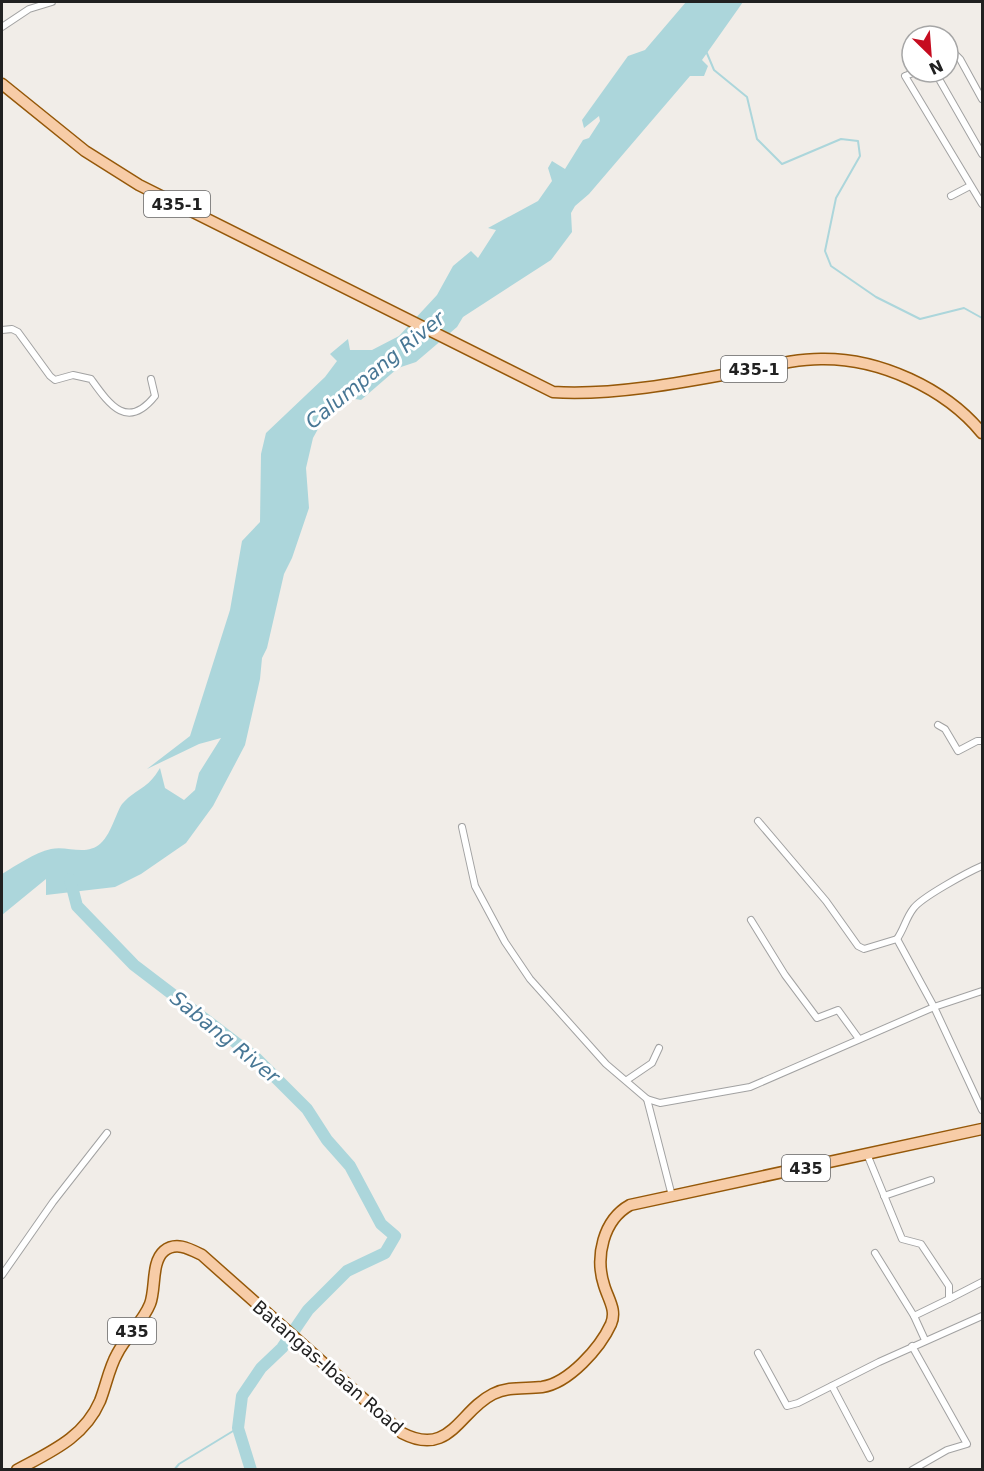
<svg xmlns="http://www.w3.org/2000/svg" width="984" height="1471" font-family="'DejaVu Sans',sans-serif">
	<style>
		.water { fill: #acd6db }
		.lines { fill: none; stroke-linecap: round; stroke-linejoin: round }
		.stream { stroke: #acd6db; stroke-width: 2 }
		.river { stroke: #acd6db; stroke-width: 12 }
		.minor-casing { stroke: #a2a2a2; stroke-width: 8 }
		.primary-casing { stroke: #955809; stroke-width: 13 }
		.minor { stroke: #fff; stroke-width: 6 }
		.primary { stroke: #f7cca7; stroke-width: 10 }
		.labels { text-anchor: middle; dominant-baseline: central; stroke-width: 6; stroke-linejoin: round; paint-order: stroke }
		.shield { fill: #fff; stroke: #646464; stroke-width: 1.5 }
		.shield-label { font-size: 16px; font-weight: bold; fill: #212121 }
		.street-label { font-size: 18px; fill: #212121; stroke: #fff }
		.water-label { font-size: 20px; font-style: italic; fill: #487795; stroke: #fff }
	</style>
	<rect width="100%" height="100%" fill="#f1ede8"/>
	<path class="water" d="M686,2h57l-41,58 6,6 -4,10h-14l-101,118 -14,12 -4,7 1,19 -21,28 -88,57 -6,10 -41,35 -18,6 -37,32 -11,-2 -27,22 -10,18 -7,30 3,40 -17,50 -8,16 -17,74 -5,10 -2,21 -15,66 -32,61 -27,37 -45,31 -26,13 -69,8v-16l-44,36v-41c15,-9 32,-21 49,-25 16,-4 35,8 50,-6 11,-10 16,-34 22,-40 15,-16 24,-13 37,-35l5,20 19,12 11,-10 4,-17 22,-35 -22,6 -52,25 43,-33 40,-126 12,-69 18,-19 1,-68 5,-21 59,-56 12,-16 -7,-7 18,-15 2,11h22l27,-14 38,-41 16,-29 18,-15 7,7 18,-28 -8,-2 50,-27 14,-20 -4,-13 4,-7 13,8 18,-29 6,-2 11,-17 -1,-5 -15,12 -2,-8 46,-64 17,-6z"/>
	<g class="lines">
		<g class="stream">
			<polyline points="706,51 714,70 747,97 757,139 782,164 841,139 858,141 860,156 836,198 825,251 831,266 876,297 920,319 964,308 982,318"/>
			<polyline points="174,1470 179,1464 238,1428"/>
		</g>
		<polyline class="river" points="70,879 77,906 134,965 256,1058 307,1109 327,1140 350,1166 381,1224 395,1236 385,1253 347,1271 308,1310 282,1348 261,1368 242,1396 238,1428 251,1470"/>
		<defs>
			<g id="minor">
				<polyline points="2,27 29,9 52,2"/>
				<polyline points="948,58 956,55 960,59 982,99"/>
				<polyline points="916,72 905,76 982,204"/>
				<polyline points="935,72 982,154"/>
				<polyline points="951,196 970,186"/>
				<path d="M2,330l10,-1 6,3 32,44 5,4 18,-5 18,4c18,25 36,52 64,17l-4,-17"/>
				<polyline points="938,725 945,729 958,751 977,741 982,741"/>
				<polyline points="758,821 826,901 858,946 864,949 897,939 934,1007 982,1110"/>
				<polyline points="462,827 475,886 505,942 530,979 606,1064 647,1099 672,1196"/>
				<polyline points="751,920 785,975 817,1018 838,1010 859,1039"/>
				<path d="M897,939c7,-10 9,-21 16,-30 7,-11 55,-37 69,-43"/>
				<polyline points="627,1080 652,1063 659,1048"/>
				<polyline points="647,1099 660,1103 750,1087 934,1007 982,991"/>
				<polyline points="867,1154 902,1239 921,1244 949,1286 949,1299 982,1282"/>
				<polyline points="884,1196 931,1180"/>
				<polyline points="875,1253 914,1316"/>
				<polyline points="2,1275 53,1202 107,1133"/>
				<polyline points="925,1340 914,1316 949,1299"/>
				<polyline points="758,1353 787,1406 798,1403 879,1362 982,1316"/>
				<polyline points="832,1386 870,1458"/>
				<polyline points="912,1470 947,1450 967,1444 912,1346"/>
			</g>
			<g id="primary">
				<path d="M2,84l83,67 54,34 414,207c59,4 132,-10 191,-21 25,-5 51,-12 77,-12 58,-1 124,29 161,74"/>
				<path d="M17,1470c33,-18 67,-32 83,-69 6,-15 9,-33 17,-47 9,-18 26,-32 33,-50 6,-15 1,-42 14,-53 12,-10 26,-2 38,4l200,178c48,25 57,-22 91,-39 16,-8 32,-5 49,-7 27,-4 58,-39 69,-63 6,-14 -3,-25 -7,-39 -9,-28 -1,-65 26,-80l352,-76"/>
			</g>
		</defs>
		<use href="#minor" class="minor-casing"/>
		<use href="#primary" class="primary-casing"/>
		<use href="#minor" class="minor"/>
		<use href="#primary" class="primary"/>
	</g>
	<g class="labels">
		<g class="shield">
			<rect x="144" y="191" width="66" height="26" rx="4.5"/>
			<rect x="721" y="356" width="66" height="26" rx="4.5"/>
			<rect x="782" y="1155" width="48" height="26" rx="4.5"/>
			<rect x="108" y="1318" width="48" height="26" rx="4.5"/>
		</g>
		<g class="shield-label">
			<text x="177" y="204">435-1</text>
			<text x="754" y="369">435-1</text>
			<text x="806" y="1168">435</text>
			<text x="132" y="1331">435</text>
		</g>
		<g class="street-label">
			<text transform="translate(328 1367) rotate(41)">Batangas-Ibaan Road</text>
		</g>
		<g class="water-label">
			<text transform="translate(375 370) rotate(-39)">Calumpang River</text>
			<text transform="translate(225 1037) rotate(39)">Sabang River</text>
		</g>
	</g>
	<rect width="984" height="1471" fill="none" stroke="#212121" stroke-width="6"/>
	<g transform="translate(930 54) rotate(155)"><circle r="28" fill="#ffffff" stroke="#a6a6a6" stroke-width="1.5"/>
	<path d="M0-4.5L10 22L0 15L-10 22Z" fill="#c60c20"/>
	<text y="-9" font-size="16" font-weight="bold" text-anchor="middle" fill="#212121">N</text>
	</g>
</svg>
